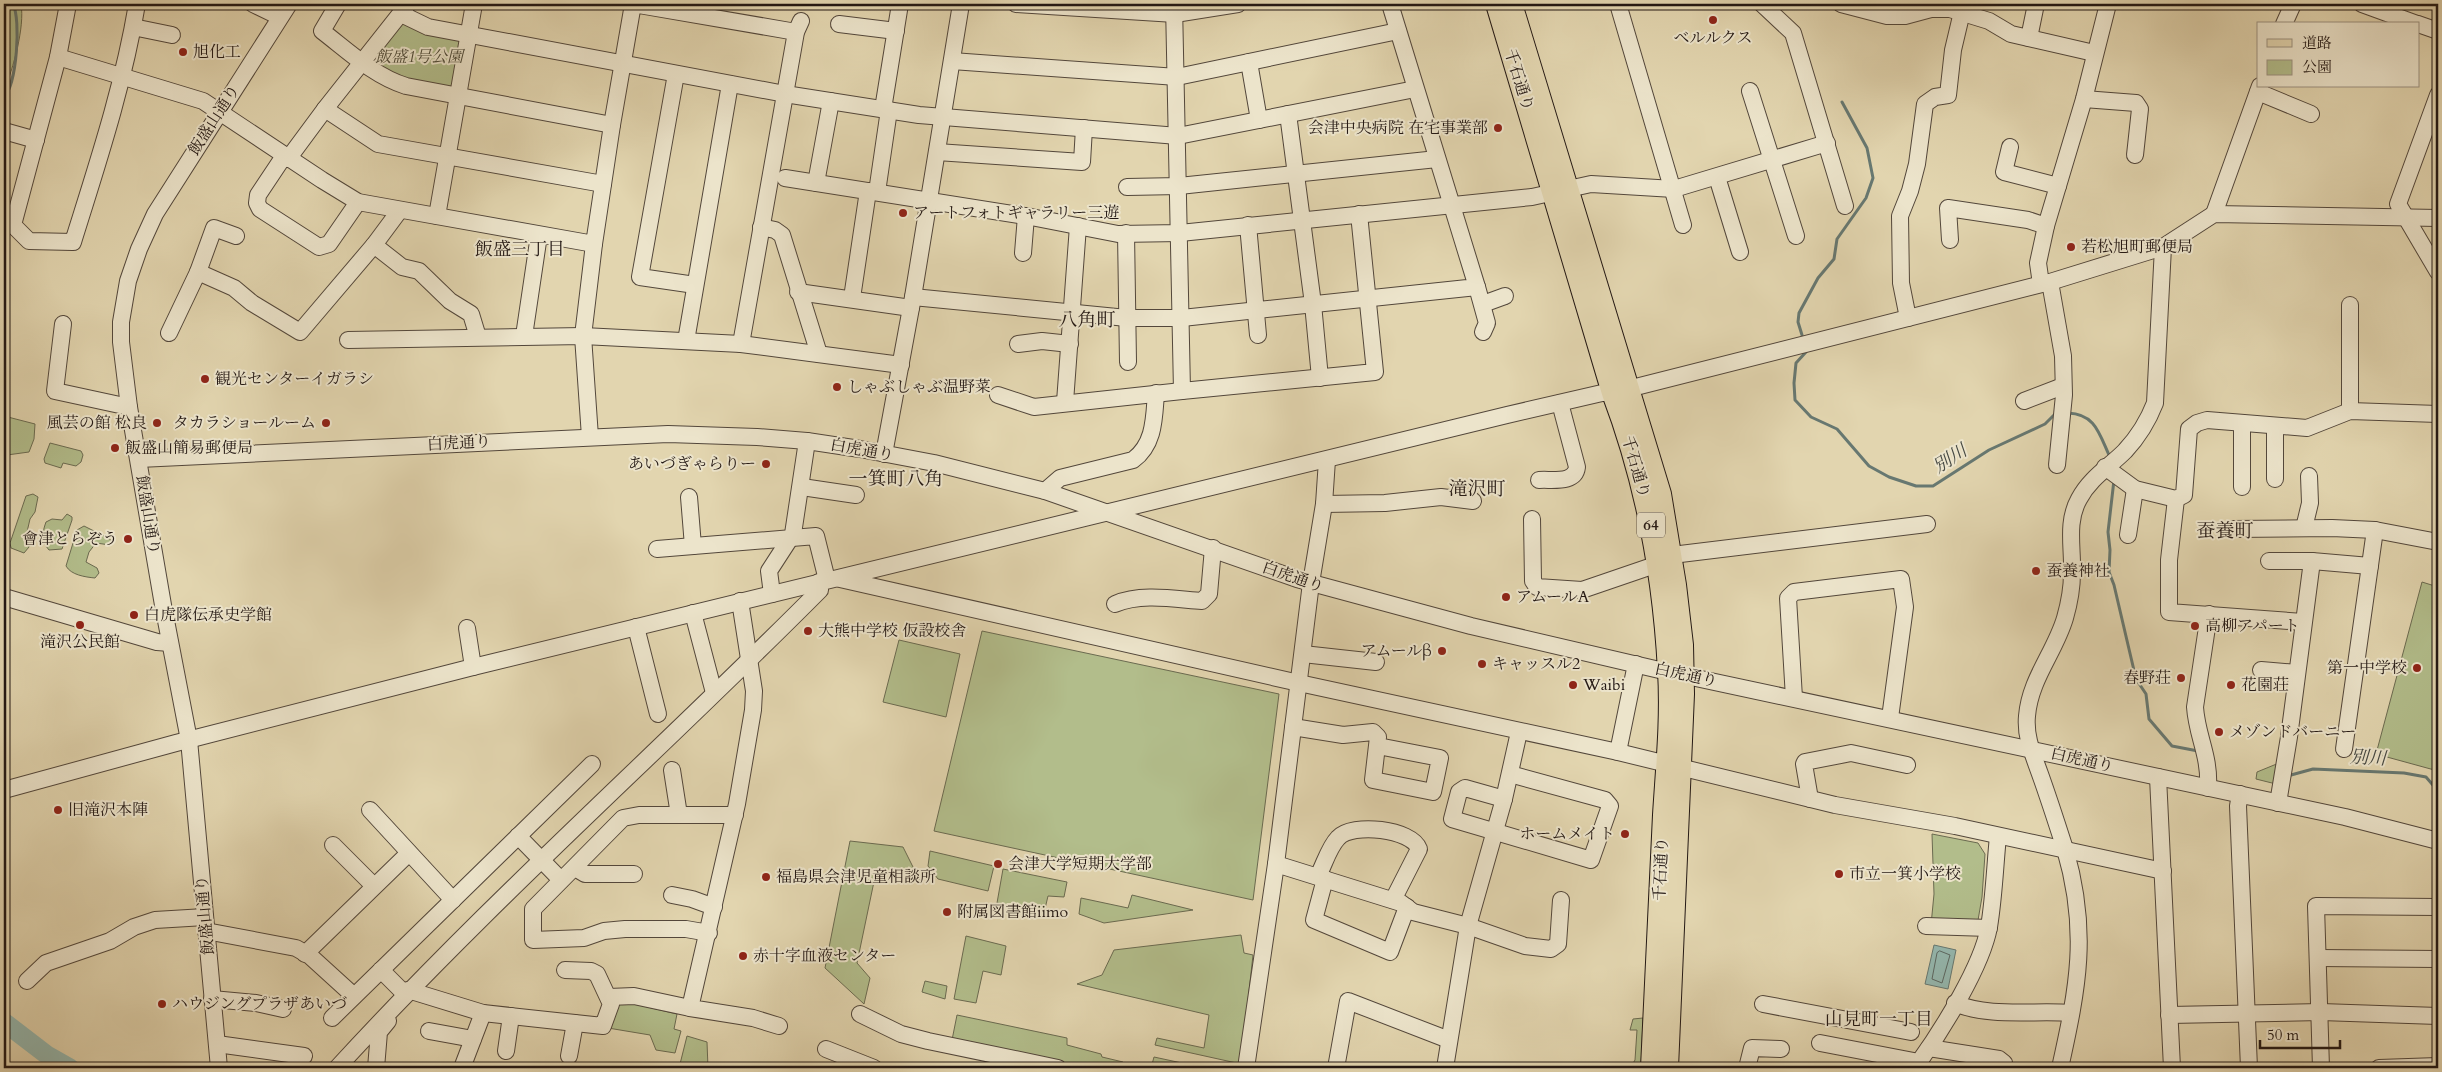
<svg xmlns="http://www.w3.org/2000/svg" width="2442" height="1072" font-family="Cardo,'Noto Serif JP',serif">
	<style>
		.green { fill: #b2bd8b; stroke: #6a6a50 }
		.water { fill: #95b8af; stroke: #677871 }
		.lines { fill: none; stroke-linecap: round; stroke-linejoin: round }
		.shore { stroke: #5c6862; stroke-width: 1 }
		.stream { stroke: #677871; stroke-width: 3 }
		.river { stroke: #95b8af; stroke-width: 19 }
		.minor-casing { stroke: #53473b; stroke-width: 18 }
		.major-casing { stroke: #231814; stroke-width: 22 }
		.minor { stroke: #ece4cb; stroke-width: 16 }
		.major { stroke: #e2d5af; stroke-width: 20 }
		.poi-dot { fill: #8f2418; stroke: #ece4cb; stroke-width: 2 }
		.labels { text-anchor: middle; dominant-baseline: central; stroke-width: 4; stroke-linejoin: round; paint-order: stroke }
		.shield { fill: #ece4cb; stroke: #5f554b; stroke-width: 1 }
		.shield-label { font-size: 15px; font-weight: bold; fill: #231814 }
		.poi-label { font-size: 16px; fill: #231814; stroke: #ece4cb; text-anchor: start }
		.park-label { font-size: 16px; font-style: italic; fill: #4e4a38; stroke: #ece4cb }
		.street-label { font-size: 16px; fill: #231814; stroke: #ece4cb }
		.neighbourhood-label { font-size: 18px; fill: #231814; stroke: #ece4cb }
		.water-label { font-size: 18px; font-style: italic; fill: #454842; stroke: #ece4cb }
		.quarter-label { font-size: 19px; fill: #231814; stroke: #ece4cb }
	</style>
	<rect width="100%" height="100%" fill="#e2d5af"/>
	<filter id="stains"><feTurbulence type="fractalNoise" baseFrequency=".004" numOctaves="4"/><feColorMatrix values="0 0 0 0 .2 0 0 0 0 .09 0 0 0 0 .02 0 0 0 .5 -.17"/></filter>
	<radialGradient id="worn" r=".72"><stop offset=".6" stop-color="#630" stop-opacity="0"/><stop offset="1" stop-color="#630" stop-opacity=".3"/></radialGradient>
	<g class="green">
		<path d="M4,4h17c4,23 -8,65 -17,87z"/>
		<polygon points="401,17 464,37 455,92 404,83 365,62"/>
		<path d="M4,361c6,19 4,34 0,53z"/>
		<polygon points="4,416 35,424 34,439 29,452 7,455 7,442 4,441"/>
		<polygon points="50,443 81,451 83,455 81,462 76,466 63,463 61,468 45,463 44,459"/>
		<polygon points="33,494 38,497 35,512 30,519 27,532 29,547 24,553 11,548 10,543 26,496"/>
		<path d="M67,514l5,3v3l-10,29 -13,1c-8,-9 -7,-17 -3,-28l6,-3 10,1z"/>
		<path d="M84,526l26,13 2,4 -2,2 -14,-2 -7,9 -3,10 11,6 2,5 -4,5c-10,-1 -24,-3 -29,-12l11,-36z"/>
		<polygon points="2422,582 2438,587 2438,771 2376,754"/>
		<polygon points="982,631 1279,694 1253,900 934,831"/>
		<polygon points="899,640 960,654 946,717 883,702"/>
		<polygon points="2279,763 2276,784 2256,779 2257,772"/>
		<polygon points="1932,834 1978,843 1985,854 1982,897 1977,926 1931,925 1934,894"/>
		<polygon points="850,841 903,847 920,881 876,872 857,963 870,978 864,1004 825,968"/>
		<polygon points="930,851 994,866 988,891 938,879 928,866"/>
		<polygon points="1003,869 1067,882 1064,897 1048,896 1044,913 997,903"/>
		<polygon points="1132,895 1193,910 1104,923 1079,914 1081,898 1128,908"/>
		<polygon points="1241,935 1244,953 1253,955 1241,1064 1155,1045 1157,1038 1204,1048 1209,1015 1077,984 1102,975 1114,950"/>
		<polygon points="966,936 1006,946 1001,975 983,971 976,1003 954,999"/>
		<polygon points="925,981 947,986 945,999 922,992"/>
		<polygon points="622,1001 677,1014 674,1029 681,1031 675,1053 656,1050 650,1035 608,1028 614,1007"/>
		<polygon points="957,1015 1067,1038 1067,1045 1101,1054 1102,1057 1123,1062 1122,1068 1087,1068 952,1040"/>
		<polygon points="1643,1018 1641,1068 1630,1068 1635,1060 1637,1030 1630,1030 1633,1019"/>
		<polygon points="687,1036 707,1042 708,1068 679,1068"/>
		<polygon points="1154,1057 1205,1068 1151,1068"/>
	</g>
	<polygon class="water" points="1934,945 1956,950 1948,989 1925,984"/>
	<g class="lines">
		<polygon class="shore" points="1940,951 1950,955 1942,983 1932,979 1937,953"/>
		<g class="stream">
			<path d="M4,97c13,-13 17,-77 9,-93"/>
			<polyline points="1802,335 1798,322 1799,313 1818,278 1834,259 1837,239 1866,198 1873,178 1867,148 1842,102"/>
			<polyline points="1806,352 1796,363 1794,383 1795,400 1811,417 1837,429 1869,466 1889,477 1916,486 1933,486 1989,450 2045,424 2055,414"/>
			<path d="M2068,413c27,1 31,20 41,42"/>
			<polyline points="2114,480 2108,532 2110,550 2109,572 2114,585 2136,679 2146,694 2149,719 2172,746 2198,751"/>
			<polyline points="2291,775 2313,769 2404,773 2426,777 2438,791"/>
			<polyline points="44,1068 49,1056"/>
		</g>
		<polyline class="river" points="4,1022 47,1055 70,1068"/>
		<defs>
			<g id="minor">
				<path d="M68,4l-10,53 -45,168 16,16 44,1c25,-80 50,-155 64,-238"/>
				<polyline points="253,4 280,17"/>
				<path d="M338,4l-16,27c26,20 52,45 84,55l206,39"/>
				<polyline points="1016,4 1175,14 1238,4"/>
				<polyline points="1174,4 1182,391 1375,372 1359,214"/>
				<polyline points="1618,4 1683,225"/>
				<polyline points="1762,4 1793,33 1845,206"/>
				<polyline points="1841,4 1887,16 1905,16 1931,9 1950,9 1989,21 2011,34 2094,53"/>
				<polyline points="2362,4 2417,24"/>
				<polyline points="401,14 428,27 785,94 919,115 1178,136 1415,89"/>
				<polyline points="839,24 896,31"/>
				<polyline points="2284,24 2293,4"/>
				<polyline points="2418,24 2438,31"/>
				<polyline points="133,27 172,35"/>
				<polyline points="2029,38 2036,4"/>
				<polyline points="58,57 203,101 322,180 358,202 594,244 612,125 633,4 796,32"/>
				<polyline points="952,61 1177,77 1398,31"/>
				<polyline points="1249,62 1259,120"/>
				<polyline points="676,74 640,277 695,285"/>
				<polyline points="1750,91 1796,236"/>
				<polyline points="2258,92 2311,114"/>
				<polyline points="2438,95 2398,204 2438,272"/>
				<polyline points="2084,99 2136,103 2140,109 2135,155"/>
				<polyline points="325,109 378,144 603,184"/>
				<polyline points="883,109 900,4"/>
				<polyline points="1288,114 1313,304 1320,378"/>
				<polyline points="4,131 36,140"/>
				<polyline points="2010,147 2004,172 2058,186"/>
				<polyline points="937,152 1082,162 1084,128"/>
				<polyline points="284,156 258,195 257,203 260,209 319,247 329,244 358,202"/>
				<polyline points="288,159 325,109 408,4"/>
				<polyline points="1717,177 1740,252"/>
				<polyline points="785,178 1031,217 1118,234 1180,233 1532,197 1591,184 1674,189 1827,143"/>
				<polyline points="816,183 831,101"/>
				<polyline points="1127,187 1179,186 1437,159"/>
				<polyline points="877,192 889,110"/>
				<polyline points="2214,214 2260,86"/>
				<polyline points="437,216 474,4"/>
				<polyline points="1248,225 1258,335"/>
				<polyline points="761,227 775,230 782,235 819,354"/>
				<polyline points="1126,233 1128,362"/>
				<polyline points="1950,240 1948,208 2028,220 2046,226"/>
				<polyline points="374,245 402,267 419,271 450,301 471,314 478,337"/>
				<polyline points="1023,253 1026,216"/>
				<polyline points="198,272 234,288 252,303 300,332 374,245 400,210"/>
				<polyline points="2050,282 2063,356 2064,395 2057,465"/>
				<polyline points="2041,284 2038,263 2046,226 2084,99 2108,4"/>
				<polyline points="1477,287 1487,323 1483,332"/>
				<polyline points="798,292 911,308"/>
				<polyline points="913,297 1127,318 1182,318 1477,287 1390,4"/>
				<polyline points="852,298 868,191"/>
				<polyline points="1483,304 1505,296"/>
				<polyline points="1908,318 1901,283 1900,216 1910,191 1917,164 1925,104 1935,97 1948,95 1953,50 1962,12"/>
				<polyline points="63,324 55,391 129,407"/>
				<polyline points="169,333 198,272 214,228 236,236"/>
				<polyline points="524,336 539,235"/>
				<polyline points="348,340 583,336 741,344 901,365"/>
				<polyline points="686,341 730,84"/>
				<polyline points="741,344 796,32 801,21"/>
				<polyline points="1018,344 1042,341 1070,344"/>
				<polyline points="998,395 1034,407 1182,391"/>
				<polyline points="2024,401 2063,386"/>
				<polyline points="1065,402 1078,226"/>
				<polyline points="2350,411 2350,305"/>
				<polyline points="590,437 583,336 594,244"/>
				<polyline points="884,454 913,297 961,4"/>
				<polyline points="139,459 668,434 757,437 807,441 860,449 934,463 1045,491 1297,579 1471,626 1668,672 2345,817 2438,841"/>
				<polyline points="2105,467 2135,489 2176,499 2184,495 2189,429 2197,423 2207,420 2307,428 2350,411 2438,414"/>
				<polyline points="2275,479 2275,426"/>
				<path d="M1539,480c13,-1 36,4 38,-13l-17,-64"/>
				<polyline points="802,487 856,495"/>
				<polyline points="2242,487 2242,423"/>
				<path d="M1045,491l15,-13 73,-18c22,-16 21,-43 23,-67"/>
				<polyline points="689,497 693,546"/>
				<polyline points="2176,499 2169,560 2169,612 2303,622"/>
				<polyline points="1324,504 1385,503 1441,497 1473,501"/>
				<polyline points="1532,519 1533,581 1537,587 1582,590 1658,564"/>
				<polyline points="2304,528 2310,503 2309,476"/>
				<polyline points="2233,529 2332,528 2375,530 2438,542"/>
				<polyline points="2128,535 2135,489"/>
				<polyline points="657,549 816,536 827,580"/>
				<polyline points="1672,555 1927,524"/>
				<polyline points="2269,561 2312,561 2370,566"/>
				<polyline points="840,579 1299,683 1618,752 1835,805 1955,826 2163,871"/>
				<polyline points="772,594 769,571 793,534 807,441"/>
				<polyline points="4,597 157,642 170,643"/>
				<polyline points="740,601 754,691 753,710 737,804 690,1008 753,1018 779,1026"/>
				<path d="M1115,604c26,-11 59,-5 87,-3l7,-7 4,-46"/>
				<polyline points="693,613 713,689"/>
				<polyline points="636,627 658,714"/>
				<polyline points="467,628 473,667"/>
				<polyline points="1303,654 1376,662"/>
				<polyline points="2261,670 2297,673"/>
				<polyline points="1794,698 1788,598 1794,592 1901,579 1905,607 1890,718"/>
				<polyline points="1293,727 1343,735 1373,732 1378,737 1373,780 1433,792 1440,758 1378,746"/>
				<polyline points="2344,749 2375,530"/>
				<polyline points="1618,752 1636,664"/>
				<polyline points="672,770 679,815"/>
				<polyline points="2158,777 2172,1068"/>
				<path d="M2208,788c2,-33 -11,-51 -13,-81l14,-93"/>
				<polyline points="4,790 176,743 473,667 1507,415 1602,393 1612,393 2050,282 2163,247 2214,214 2438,218"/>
				<polyline points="2240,794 2238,806 2249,1068"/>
				<polyline points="1504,799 1465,788 1459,792 1452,819 1591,860 1610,806 1605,800 1510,774"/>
				<polyline points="1810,799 1804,764 1805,762 1851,753 1907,765"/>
				<polyline points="2278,803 2289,737 2312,561"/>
				<polyline points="370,810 453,900"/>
				<polyline points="518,836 561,880"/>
				<polyline points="333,845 374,886"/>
				<polyline points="1276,864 1401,903 1413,912 1468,926 1525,946 1551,949 1558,944 1561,900"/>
				<polyline points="575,868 585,874 634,874"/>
				<path d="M1318,876c6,-11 11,-29 20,-38 14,-16 74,-9 81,11l-26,51"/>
				<polyline points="1325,879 1314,920 1390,952 1407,907"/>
				<polyline points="672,895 692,899 714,907"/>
				<polyline points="1926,926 1989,928"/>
				<polyline points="206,931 296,948 310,956 354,996"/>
				<polyline points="709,933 686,929 625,929 604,931 584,938 533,940 533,909 623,818 639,815 735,815"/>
				<polyline points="305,954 409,853"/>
				<polyline points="2318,958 2438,959"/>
				<polyline points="381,970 405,994"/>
				<polyline points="27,981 46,963 110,941 134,927 155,920 205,917"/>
				<polyline points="408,990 483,1013 603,1026 611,1004 597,974 591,971 565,970"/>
				<polyline points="609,997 634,996 690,1008"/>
				<polyline points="212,999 256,1003 283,1009"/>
				<path d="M1955,1003c33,15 81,7 116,10"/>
				<polyline points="1763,1004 1911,1032"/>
				<polyline points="860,1014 901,1034 928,1041 1058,1068"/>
				<polyline points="2169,1015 2321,1012 2438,1016"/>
				<polyline points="332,1018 592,764"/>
				<polyline points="429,1031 473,1039"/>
				<path d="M1820,1043l99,19c23,-32 63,-96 70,-135 5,-30 6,-61 9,-91"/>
				<polyline points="217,1044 304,1056"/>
				<polyline points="1929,1048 1999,1059 2004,1063 2004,1068"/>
				<polyline points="826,1049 874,1068"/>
				<polyline points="506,1051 511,1016"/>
				<polyline points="569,1056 575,1023"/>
				<polyline points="219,1068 189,740 163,605 129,407 121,342 121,322 128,281 139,249 155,214 289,4"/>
				<path d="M337,1068c153,-167 323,-317 483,-478l-1,-8"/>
				<polyline points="376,1068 379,1032 388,1021"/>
				<polyline points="462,1068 483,1013"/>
				<polyline points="1246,1068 1276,864 1311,583 1324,504 1327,460"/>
				<polyline points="1336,1068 1348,1001 1449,1040"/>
				<polyline points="1445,1068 1468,926 1504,799 1519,732"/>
				<polyline points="1747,1068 1752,1048 1781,1049"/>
				<path d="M2060,1068c18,-81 29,-137 5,-219 -8,-25 -16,-50 -25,-75 -7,-20 -15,-37 -13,-58 3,-37 28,-64 38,-98 4,-14 7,-31 7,-45 1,-25 -6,-51 7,-74 11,-21 30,-32 46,-48 14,-15 23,-30 30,-48l8,-156"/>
				<polyline points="2321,1068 2316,906 2438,907"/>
				<polyline points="2379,1068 2438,1066"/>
			</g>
			<g id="major">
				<path d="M1496,4l116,389c34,90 51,182 56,278 3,47 -2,96 -5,144 -4,84 -8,169 -12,253"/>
				<polyline points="1512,4 1661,494 1676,585 1683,645 1684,694 1668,1068"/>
			</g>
		</defs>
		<use href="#minor" class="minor-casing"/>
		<use href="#major" class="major-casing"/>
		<use href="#minor" class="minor"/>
		<use href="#major" class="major"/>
	</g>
	<g class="poi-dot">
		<circle cx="1713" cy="20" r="5"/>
		<circle cx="183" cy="52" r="5"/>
		<circle cx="1498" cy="128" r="5"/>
		<circle cx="903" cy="213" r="5"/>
		<circle cx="2071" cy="247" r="5"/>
		<circle cx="205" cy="379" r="5"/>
		<circle cx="837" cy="387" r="5"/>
		<circle cx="157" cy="423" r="5"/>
		<circle cx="326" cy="423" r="5"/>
		<circle cx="115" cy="448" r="5"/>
		<circle cx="766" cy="464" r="5"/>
		<circle cx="128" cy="539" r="5"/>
		<circle cx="2036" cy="571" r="5"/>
		<circle cx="1506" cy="597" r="5"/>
		<circle cx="134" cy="615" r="5"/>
		<circle cx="80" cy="625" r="5"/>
		<circle cx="2195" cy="626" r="5"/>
		<circle cx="808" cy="631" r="5"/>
		<circle cx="1442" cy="651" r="5"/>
		<circle cx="1482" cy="664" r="5"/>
		<circle cx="2417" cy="668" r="5"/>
		<circle cx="2181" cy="678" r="5"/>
		<circle cx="1573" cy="685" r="5"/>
		<circle cx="2231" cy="685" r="5"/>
		<circle cx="2219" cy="732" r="5"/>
		<circle cx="58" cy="810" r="5"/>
		<circle cx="1625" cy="834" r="5"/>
		<circle cx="998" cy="864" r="5"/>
		<circle cx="1839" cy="874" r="5"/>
		<circle cx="766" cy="877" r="5"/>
		<circle cx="947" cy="912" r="5"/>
		<circle cx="743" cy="956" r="5"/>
		<circle cx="162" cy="1004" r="5"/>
	</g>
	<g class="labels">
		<rect class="shield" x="1637" y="512.5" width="28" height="25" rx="4"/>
		<g class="shield-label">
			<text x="1651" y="525">64</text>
		</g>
		<g class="poi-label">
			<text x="1713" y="38" text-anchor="middle">ベルルクス</text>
			<text x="193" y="52">旭化工</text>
			<text x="1488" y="128" text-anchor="end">会津中央病院 在宅事業部</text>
			<text x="913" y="213">アートフォトギャラリー三遊</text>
			<text x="2081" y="247">若松旭町郵便局</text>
			<text x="215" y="379">観光センターイガラシ</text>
			<text x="847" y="387">しゃぶしゃぶ温野菜</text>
			<text x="147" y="423" text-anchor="end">風芸の館 松良</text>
			<text x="316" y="423" text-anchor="end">タカラショールーム</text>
			<text x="125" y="448">飯盛山簡易郵便局</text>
			<text x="756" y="464" text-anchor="end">あいづぎゃらりー</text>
			<text x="118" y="539" text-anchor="end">會津とらぞう</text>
			<text x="2046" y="571">蚕養神社</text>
			<text x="1516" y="597">アムールA</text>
			<text x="144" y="615">白虎隊伝承史学館</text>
			<text x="2205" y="626">高柳アパート</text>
			<text x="818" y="631">大熊中学校 仮設校舎</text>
			<text x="80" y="642" text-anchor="middle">滝沢公民館</text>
			<text x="1432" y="651" text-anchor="end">アムールβ</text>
			<text x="1492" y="664">キャッスル2</text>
			<text x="2407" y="668" text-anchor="end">第一中学校</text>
			<text x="2171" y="678" text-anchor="end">春野荘</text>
			<text x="1583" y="685">Waibi</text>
			<text x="2241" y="685">花園荘</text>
			<text x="2229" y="732">メゾンドバーニー</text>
			<text x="68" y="810">旧滝沢本陣</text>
			<text x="1615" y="834" text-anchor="end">ホームメイト</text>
			<text x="1008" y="864">会津大学短期大学部</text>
			<text x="1849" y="874">市立一箕小学校</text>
			<text x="776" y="877">福島県会津児童相談所</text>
			<text x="957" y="912">附属図書館iimo</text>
			<text x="753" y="956">赤十字血液センター</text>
			<text x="172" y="1004">ハウジングプラザあいづ</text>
		</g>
		<g class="park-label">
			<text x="419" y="57">飯盛1号公園</text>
		</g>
		<g class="street-label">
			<text transform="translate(1519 80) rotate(73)">千石通り</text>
			<text transform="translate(214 120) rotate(-57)">飯盛山通り</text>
			<text transform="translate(459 443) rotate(-3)">白虎通り</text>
			<text transform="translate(862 450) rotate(10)">白虎通り</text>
			<text transform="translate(1636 467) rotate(74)">千石通り</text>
			<text transform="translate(148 515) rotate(81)">飯盛山通り</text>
			<text transform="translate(1293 577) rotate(19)">白虎通り</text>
			<text transform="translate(1686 675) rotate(12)">白虎通り</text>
			<text transform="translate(2082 760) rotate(13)">白虎通り</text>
			<text transform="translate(1661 869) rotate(-87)">千石通り</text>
			<text transform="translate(205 915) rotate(-95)">飯盛山通り</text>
		</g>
		<g class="neighbourhood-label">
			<text x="520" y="249">飯盛三丁目</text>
			<text x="1879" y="1019">山見町一丁目</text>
		</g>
		<g class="water-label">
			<text transform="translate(1950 459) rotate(-33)">別川</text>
			<text transform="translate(2368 758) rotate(3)">別川</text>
		</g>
		<g class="quarter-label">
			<text x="1087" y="320">八角町</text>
			<text x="896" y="479">一箕町八角</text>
			<text x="1477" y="489">滝沢町</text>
			<text x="2225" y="531">蚕養町</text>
		</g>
	</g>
	<rect width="2442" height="1072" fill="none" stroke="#e2d5af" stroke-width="20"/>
	<rect x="5" y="5" width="2432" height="1062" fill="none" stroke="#231814" stroke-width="2.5"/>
	<rect x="10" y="10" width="2422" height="1052" fill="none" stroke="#231814"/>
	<rect x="2257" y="22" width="162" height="65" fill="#ece4cb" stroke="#9c9282"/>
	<rect x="2267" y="39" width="25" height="8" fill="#e2d5af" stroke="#9c9282"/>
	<text x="2302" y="48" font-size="15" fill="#231814">道路</text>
	<rect x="2267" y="60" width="25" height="15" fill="#b2bd8b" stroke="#9c9282"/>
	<text x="2302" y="72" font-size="15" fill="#231814">公園</text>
	<path d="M2260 1040v8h80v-8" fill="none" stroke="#231814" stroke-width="2.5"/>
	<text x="2267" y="1040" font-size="15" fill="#231814" stroke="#ece4cb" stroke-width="4" paint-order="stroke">50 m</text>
	<rect width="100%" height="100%" filter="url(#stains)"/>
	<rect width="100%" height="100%" fill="url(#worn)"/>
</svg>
